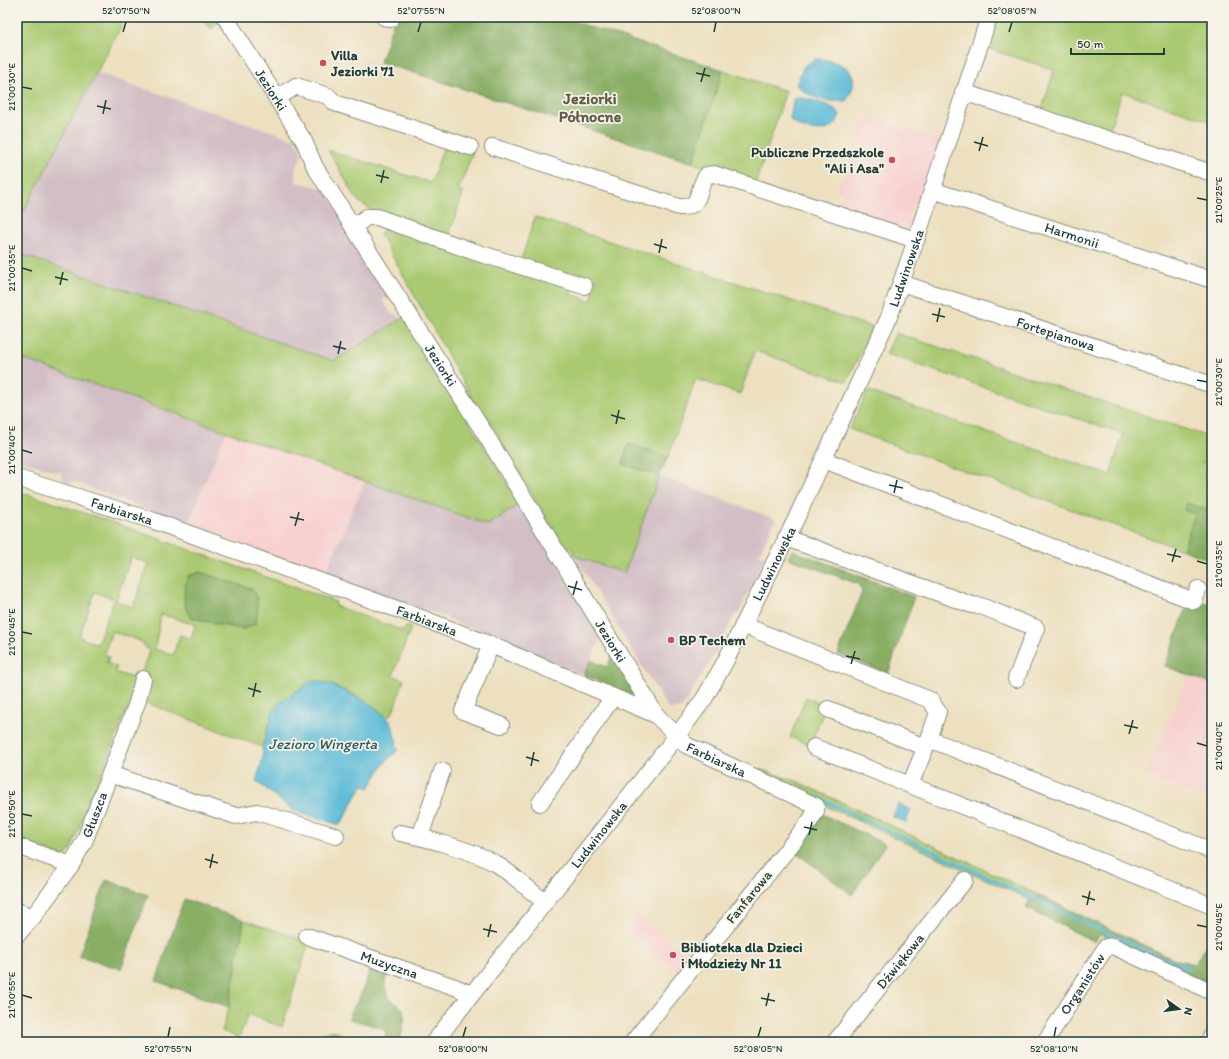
<svg xmlns="http://www.w3.org/2000/svg" width="1229" height="1059" font-family="Itim,sans-serif">
	<style>
		.built { fill: #f7d0cf }
		.industrial { fill: #d2bec5 }
		.green { fill: #aaca72; stroke: #648453; fill-rule: evenodd }
		.forest { fill: #87ae64; stroke: #53764c }
		.water { fill: #59bad7; stroke: #3c7c86 }
		.lines { fill: none; stroke-linecap: round; stroke-linejoin: round }
		.stream { stroke: #59bad7; stroke-width: 3.5 }
		.minor-casing { stroke: #868e7a; stroke-width: 18 }
		.minor { stroke: #fff; stroke-width: 16 }
		.ticks { fill: none; stroke: #1f3d34; stroke-width: 1.5 }
		.poi-dot { fill: #d1495b; stroke: #f7f3e8; stroke-width: 1.5 }
		.labels { text-anchor: middle; dominant-baseline: central; stroke-width: 3.5; stroke-linejoin: round; paint-order: stroke }
		.poi-label { font-size: 14px; font-weight: bold; fill: #1f3d34; stroke: #f7f3e8; text-anchor: start }
		.street-label { font-size: 14px; fill: #1f3d34; stroke: #f7f3e8 }
		.water-label { font-size: 15px; font-style: italic; fill: #2e5c5d; stroke: #f7f3e8 }
		.quarter-label { font-size: 16px; font-weight: bold; fill: #615f4a; stroke: #f7f3e8 }
		.neatline { fill: none; stroke: #1f3d34; stroke-width: 1.5 }
		.ticks-label { font-size: 10px; text-anchor: middle; fill: #1f3d34 }
	</style>
	<rect width="100%" height="100%" fill="#f7f3e8"/>
	<filter id="ink" filterUnits="userSpaceOnUse"><feTurbulence type="fractalNoise" baseFrequency=".025" numOctaves="2"/><feDisplacementMap in="SourceGraphic" scale="8" xChannelSelector="R" yChannelSelector="G"/><feConvolveMatrix kernelMatrix="1 2 1 2 8 2 1 2 1" color-interpolation-filters="sRGB"/></filter>
	<filter id="wash" filterUnits="userSpaceOnUse"><feTurbulence type="fractalNoise" baseFrequency=".012" numOctaves="4" result="noise"/><feDisplacementMap in="SourceGraphic" scale="16" xChannelSelector="R" yChannelSelector="G"/><feGaussianBlur stdDeviation="0.9" result="paint"/><feColorMatrix in="noise" values="0 0 0 0 0 0 0 0 0 0 0 0 0 0 0 0 0 1.4 0 .05"/><feComposite in="paint" operator="in"/></filter>
	<g filter="url(#wash)">
		<rect width="100%" height="100%" fill="#ede0c0"/>
		<g class="built">
			<polygon points="865,116 941,140 919,205 911,205 908,215 914,224 911,233 838,210 842,194 836,192 839,181 843,180"/>
			<polygon points="226,432 365,481 325,574 187,525"/>
			<polygon points="1188,675 1212,684 1212,802 1146,776"/>
			<polygon points="639,916 690,957 679,972 627,931"/>
		</g>
		<g class="industrial">
			<polygon points="97,73 294,139 303,154 295,169 296,182 325,189 386,293 383,301 392,315 395,313 400,319 334,361 17,253 17,224"/>
			<polygon points="17,357 226,432 187,525 88,487 72,481 71,484 66,482 62,479 61,473 17,459"/>
			<polygon points="659,476 776,519 759,554 765,556 738,614 735,614 713,657 681,709 668,709 575,556 624,573"/>
			<polygon points="365,481 488,525 520,504 601,636 584,675 447,618 325,574"/>
		</g>
		<g class="green">
			<polygon points="25,17 126,17 17,224 17,31"/>
			<polygon points="201,17 215,17 218,23 211,29"/>
			<polygon points="997,17 1192,17 1212,24 1212,122 1122,92 1108,134 1041,112 1054,70 987,48"/>
			<polygon points="723,70 786,91 756,183 693,163"/>
			<polygon points="445,143 473,152 458,191 463,193 449,236 373,211 358,201 328,150 431,183"/>
			<polygon points="535,217 872,327 847,382 755,351 740,394 696,379 668,457 628,444 623,464 659,476 624,573 575,556 570,547 562,545 487,417 481,414 380,234 385,227 572,287 570,294 591,301 597,279 577,272 575,278 521,260"/>
			<polygon points="17,253 334,361 404,317 520,504 488,525 17,357"/>
			<polygon points="896,333 1212,438 1212,465 1201,462 1212,478 1212,512 1187,504 1195,514 1183,550 849,429 868,391 1110,475 1123,434 886,354"/>
			<path d="M17,491l92,30 227,81 -1,4 69,25 2,-5 5,2 -18,47 11,5 -12,34 -5,3 -32,-22 -29,-13 -21,3 -9,8 -17,10 -6,9 -11,35 -118,-45 -4,-25 -69,172 -6,8 -48,-17zM131,557l18,6 -16,44 -17,-6zM95,592l19,7 -17,45 -18,-7zM161,614l34,11 -4,14 -11,-4 -7,20 -18,-6zM190,617l65,7 -11,5 -24,-4zM112,631l28,10 9,10 -8,24 -7,-2 -2,5 -17,-6 2,-5 -10,-4 2,-7 -5,-2z"/>
			<polygon points="806,697 826,706 810,745 790,737"/>
			<polygon points="759,769 796,781 1038,895 1035,902 756,774"/>
			<polygon points="244,920 309,942 282,1027 248,1014 239,1038 222,1031 229,1007"/>
		</g>
		<g class="forest">
			<polygon points="395,17 560,17 723,70 693,163 380,62"/>
			<polygon points="628,444 668,457 659,476 623,464"/>
			<polygon points="1187,503 1212,512 1212,545 1207,559 1183,550 1195,514 1184,510"/>
			<polygon points="792,550 914,597 888,674 838,654 862,592 858,584 788,558"/>
			<path d="M200,572l52,17c8,10 6,23 3,35l-11,5 -24,-4 -30,-8c-9,-13 -6,-27 -2,-41z"/>
			<polygon points="1189,601 1202,601 1212,605 1212,684 1165,666"/>
			<polygon points="613,654 637,697 584,675 590,660 607,667"/>
			<polygon points="820,813 885,844 852,895 793,850"/>
			<polygon points="106,880 148,895 121,969 79,956"/>
			<polygon points="1038,895 1173,959 1194,964 1212,939 1212,951 1208,961 1212,968 1212,986 1100,934 1095,942 1026,908 1030,900 1035,902"/>
			<polygon points="184,899 244,920 229,1007 156,981"/>
			<polygon points="372,965 387,970 385,983 389,998 403,1009 405,1016 400,1042 384,1042 386,1033 382,1028 350,1019 350,1012 359,999"/>
			<polygon points="333,1030 340,1033 340,1042 318,1041 322,1034"/>
		</g>
		<g class="water">
			<path d="M816,59c27,1 50,14 30,42 -18,2 -36,-3 -50,-16l8,-19z"/>
			<path d="M794,97c14,2 38,6 46,17 -2,7 -7,14 -15,16 -9,3 -30,-3 -35,-11z"/>
			<path d="M313,680c21,4 64,24 77,41 5,6 2,13 7,20l-1,4 2,5 -14,14 -15,24 -6,-3 -23,40 -46,-14 -38,-30 7,-23 -1,-11 11,-35 6,-9z"/>
			<polygon points="898,804 911,810 906,822 893,817"/>
		</g>
		<g class="lines">
			<polyline class="stream" points="816,797 1159,957 1190,968"/>
		</g>
	</g>
	<g filter="url(#ink)">
		<g class="lines">
			<defs>
				<g id="minor">
					<path id="s1" d="M225,17l79,124 11,26 172,270 169,278"/>
					<polyline points="384,17 391,19"/>
					<polyline points="963,92 1212,173"/>
					<polyline points="277,98 296,86 328,96 335,103 470,147"/>
					<path d="M493,147l186,60c23,1 17,-15 26,-29l2,-3 7,-1 202,66"/>
					<path id="s2" d="M932,190l280,90"/>
					<polyline points="353,227 367,217 377,217 472,251 584,286"/>
					<path id="s3" d="M901,283l311,102"/>
					<polyline points="824,460 1194,601 1198,589"/>
					<path id="s4" d="M17,478l137,43 262,95 75,29 158,67 7,3 30,30 130,61v5l-6,10 -177,221"/>
					<polyline points="786,538 972,605 981,606 1036,628 1016,679"/>
					<polyline points="743,625 930,700 938,712 929,739"/>
					<polyline points="491,645 463,711 501,725"/>
					<polyline points="828,709 925,747"/>
					<polyline points="814,747 910,785"/>
					<polyline points="110,774 236,816 257,812 336,836"/>
					<polyline points="540,803 613,697"/>
					<path d="M400,833c26,5 75,18 96,31 18,11 33,26 49,38"/>
					<polyline points="420,837 442,771"/>
					<polyline points="17,846 71,865"/>
					<polyline points="1212,851 929,739 910,785 1212,906"/>
					<polyline points="17,911 33,917"/>
					<path id="s5" d="M17,935l16,-18 38,-52 13,-23 53,-139 6,-24"/>
					<path id="s6" d="M307,936l148,51 16,7"/>
					<path id="s7" d="M434,1042l242,-305 28,-38 21,-37 71,-143 93,-202 27,-77 73,-223"/>
					<path id="s8" d="M835,1042l130,-162"/>
					<path id="s9" d="M1045,1042l61,-95 7,-1 99,46"/>
					<polyline points="1209,1042 1212,1035"/>
				</g>
			</defs>
			<use href="#minor" class="minor-casing"/>
			<use href="#minor" class="minor"/>
		</g>
	</g>
	<path class="ticks" d="M123,32l3,-10M418,32l3,-10M714,32l2,-10M1009,32l3,-10M696,73l14,3M701,82l4,-14M22,87l10,2M97,106l14,3M103,114l3,-14M974,142l14,4M979,151l4,-14M376,175l13,3M381,183l3,-13M1197,198l10,2M654,244l13,4M659,253l3,-14M22,268l10,3M55,277l13,3M60,285l3,-13M932,314l13,3M937,322l3,-14M333,346l13,3M338,354l3,-13M1197,380l10,2M611,415l14,4M616,424l3,-14M22,450l10,3M889,485l14,3M894,493l3,-13M290,517l14,3M295,526l4,-14M1167,554l14,3M1197,561l10,3M1172,562l4,-13M568,586l14,4M573,595l4,-14M22,632l10,2M846,656l14,3M851,664l4,-13M248,688l13,4M253,697l3,-14M1124,725l14,3M1129,734l4,-14M1197,743l10,3M526,757l13,4M531,766l3,-14M22,814l10,2M804,827l13,3M809,835l3,-13M205,859l13,4M210,868l3,-14M1082,896l13,4M1087,905l3,-14M1197,925l10,2M483,929l14,3M488,937l3,-13M22,995l10,3M761,998l14,3M766,1006l3,-13M168,1037l2,-10M463,1037l3,-10M758,1037l3,-10M1054,1037l2,-10"/>
	<g class="poi-dot">
		<circle cx="323" cy="63" r="4"/>
		<circle cx="892" cy="160" r="4"/>
		<circle cx="671" cy="640" r="4"/>
		<circle cx="673" cy="955" r="4"/>
	</g>
	<g class="labels">
		<g class="poi-label">
			<text x="331" y="55">Villa<tspan x="331" dy="16">Jeziorki 71</tspan></text>
			<text x="884" y="152" text-anchor="end">Publiczne Przedszkole<tspan x="884" dy="16">"Ali i Asa"</tspan></text>
			<text x="679" y="640">BP Techem</text>
			<text x="681" y="947">Biblioteka dla Dzieci<tspan x="681" dy="16">i Młodzieży Nr 11</tspan></text>
		</g>
		<g class="street-label">
			<text stroke="none"><textPath href="#s1" startOffset="86">Jeziorki</textPath></text>
			<text stroke="none"><textPath href="#s2" startOffset="147">Harmonii</textPath></text>
			<text stroke="none"><textPath href="#s7" startOffset="913">Ludwinowska</textPath></text>
			<text stroke="none"><textPath href="#s3" startOffset="163">Fortepianowa</textPath></text>
			<text stroke="none"><textPath href="#s1" startOffset="410">Jeziorki</textPath></text>
			<text stroke="none"><textPath href="#s4" startOffset="110">Farbiarska</textPath></text>
			<text stroke="none"><textPath href="#s7" startOffset="589">Ludwinowska</textPath></text>
			<text stroke="none"><textPath href="#s4" startOffset="434">Farbiarska</textPath></text>
			<text stroke="none"><textPath href="#s1" startOffset="734">Jeziorki</textPath></text>
			<text stroke="none"><textPath href="#s4" startOffset="758">Farbiarska</textPath></text>
			<text stroke="none"><textPath href="#s5" startOffset="144">Głuszca</textPath></text>
			<text stroke="none"><textPath href="#s7" startOffset="265">Ludwinowska</textPath></text>
			<text transform="translate(749 897) rotate(-51)">Fanfarowa</text>
			<text stroke="none"><textPath href="#s8" startOffset="104">Dźwiękowa</textPath></text>
			<text stroke="none"><textPath href="#s6" startOffset="87">Muzyczna</textPath></text>
			<text stroke="none"><textPath href="#s9" startOffset="69">Organistów</textPath></text>
		</g>
		<g class="water-label">
			<text x="323" y="744">Jezioro Wingerta</text>
		</g>
		<g class="quarter-label">
			<text x="590" y="98">Jeziorki<tspan x="590" dy="18">Północne</tspan></text>
		</g>
	</g>
	<rect width="1229" height="1059" fill="none" stroke="#f7f3e8" stroke-width="44"/>
	<g transform="translate(1179 1009) rotate(104)" stroke="#f7f3e8" stroke-width="3" paint-order="stroke">
	<path d="M0-3L7 15L0 10L-7 15Z" fill="#1f3d34"/>
	<text y="-6" font-size="11" font-weight="bold" text-anchor="middle" fill="#1f3d34">N</text>
	</g>
	<path d="M1071 48v6h93v-6" fill="none" stroke="#1f3d34" stroke-width="2"/>
	<text x="1077" y="48" font-size="12" fill="#1f3d34" stroke="#f7f3e8" stroke-width="3" paint-order="stroke">50 m</text>
	<rect x="22" y="22" width="1185" height="1015" class="neatline"/>
	<g class="ticks-label">
		<text x="126" y="14">52°07'50"N</text>
		<text x="421" y="14">52°07'55"N</text>
		<text x="716" y="14">52°08'00"N</text>
		<text x="1012" y="14">52°08'05"N</text>
		<text transform="translate(11 87) rotate(-90)" y="4">21°00'30"E</text>
		<text transform="translate(1218 200) rotate(-90)" y="4">21°00'25"E</text>
		<text transform="translate(11 268) rotate(-90)" y="4">21°00'35"E</text>
		<text transform="translate(1218 382) rotate(-90)" y="4">21°00'30"E</text>
		<text transform="translate(11 450) rotate(-90)" y="4">21°00'40"E</text>
		<text transform="translate(1218 564) rotate(-90)" y="4">21°00'35"E</text>
		<text transform="translate(11 632) rotate(-90)" y="4">21°00'45"E</text>
		<text transform="translate(1218 746) rotate(-90)" y="4">21°00'40"E</text>
		<text transform="translate(11 814) rotate(-90)" y="4">21°00'50"E</text>
		<text transform="translate(1218 927) rotate(-90)" y="4">21°00'45"E</text>
		<text transform="translate(11 995) rotate(-90)" y="4">21°00'55"E</text>
		<text x="168" y="1052">52°07'55"N</text>
		<text x="463" y="1052">52°08'00"N</text>
		<text x="758" y="1052">52°08'05"N</text>
		<text x="1054" y="1052">52°08'10"N</text>
	</g>
</svg>
